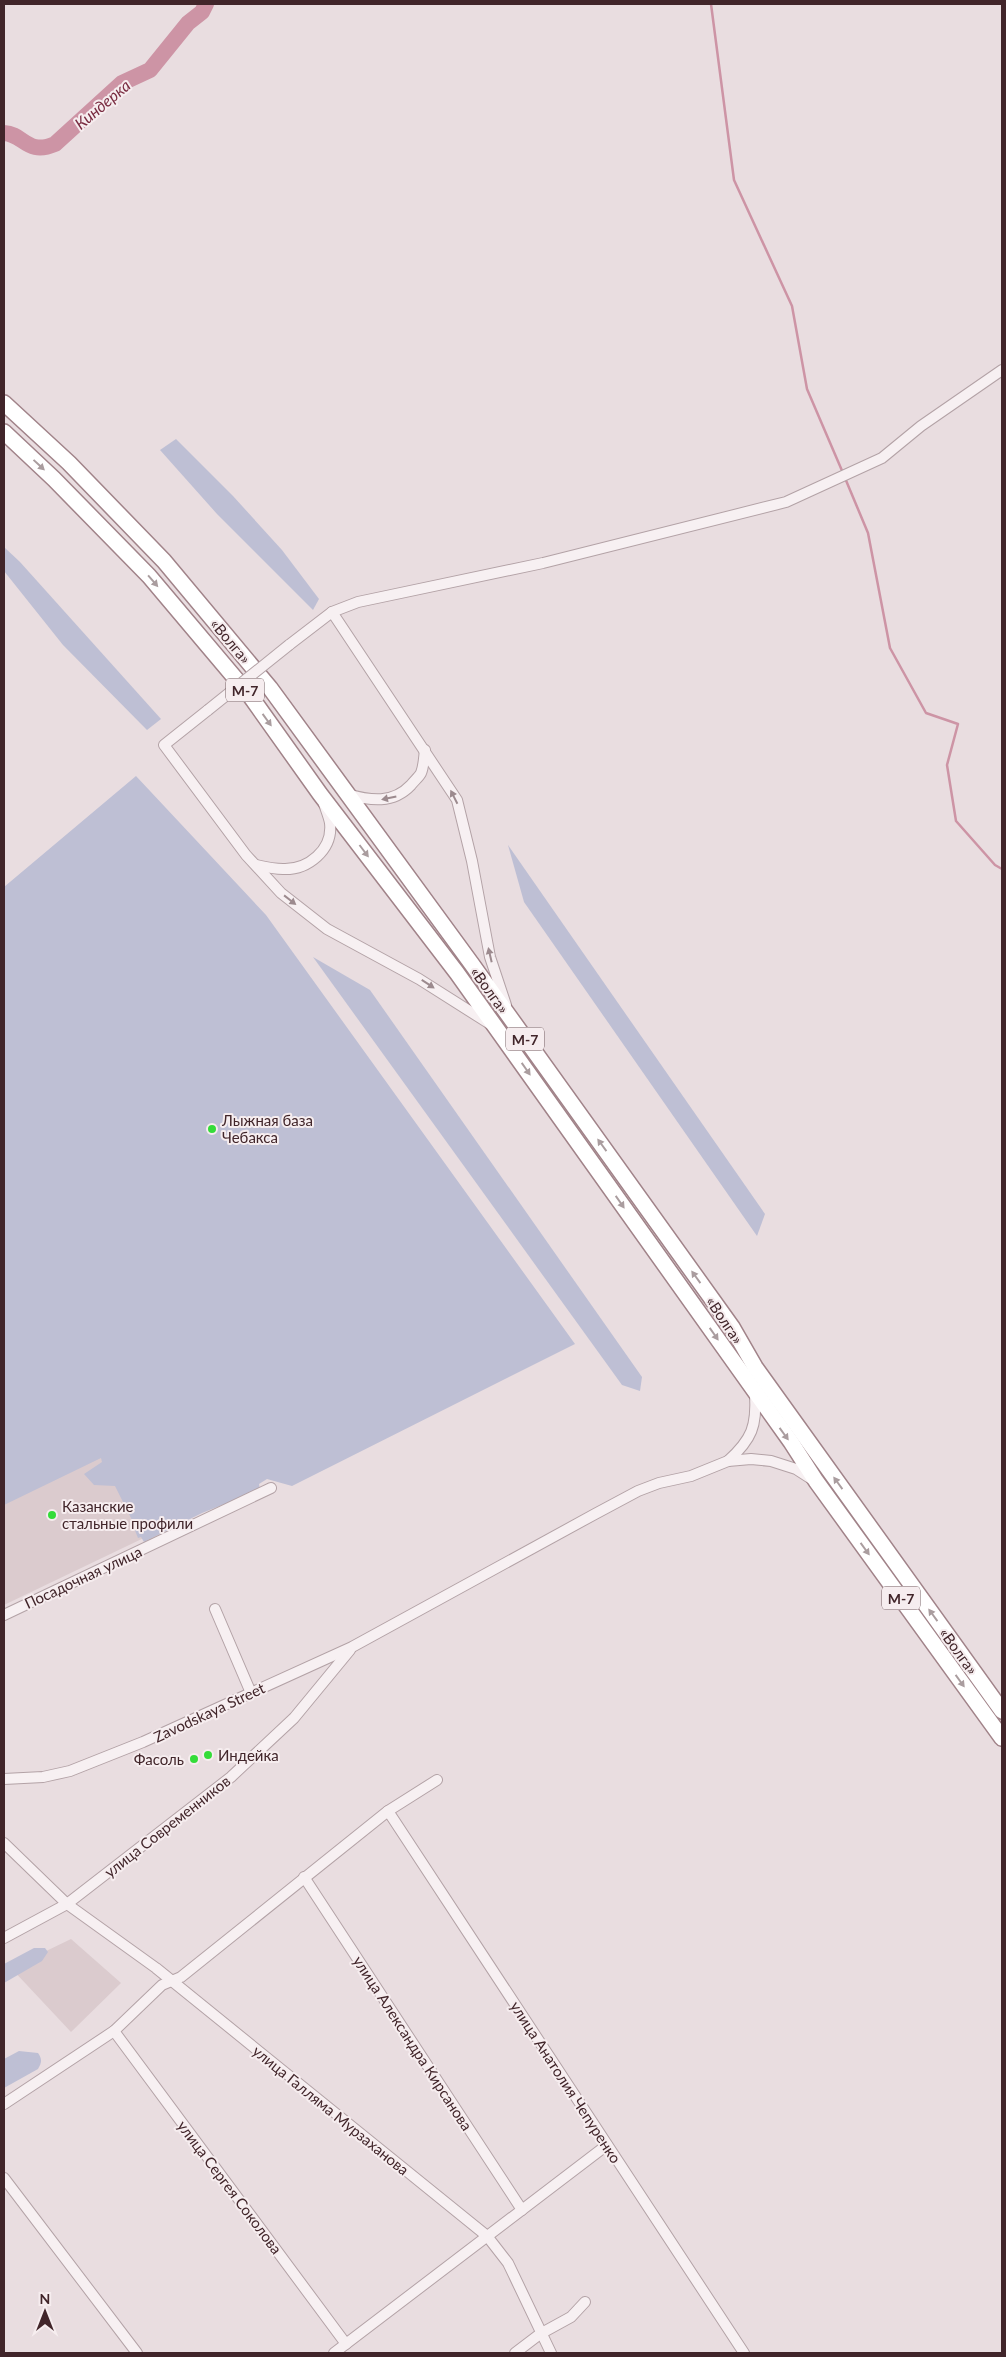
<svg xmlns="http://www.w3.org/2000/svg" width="1006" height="2357" font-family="Lato,sans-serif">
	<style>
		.built { fill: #dbcbce }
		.green { fill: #bebfd4 }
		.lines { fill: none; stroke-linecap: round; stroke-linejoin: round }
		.stream { stroke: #cd94a5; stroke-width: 2.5 }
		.river { stroke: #cd94a5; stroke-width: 16 }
		.minor-casing { stroke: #b3a2a6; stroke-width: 12 }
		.highway-casing { stroke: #a18389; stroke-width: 18 }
		.minor { stroke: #f7f0f2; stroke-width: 10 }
		.highway { stroke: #fff; stroke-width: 15 }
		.minor-bridge-casing { stroke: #b3a2a6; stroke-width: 12; stroke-linecap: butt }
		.minor-bridge { stroke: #f7f0f2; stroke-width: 10 }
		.oneway { fill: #aa9d9f }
		.oneway2 { fill: #9c8a8e }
		.poi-dot { fill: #34dc39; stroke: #f6edef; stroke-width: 2 }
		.labels { text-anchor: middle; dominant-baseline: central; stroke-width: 4; stroke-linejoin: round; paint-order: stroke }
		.shield { fill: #f6edef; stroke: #776165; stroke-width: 1 }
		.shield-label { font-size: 14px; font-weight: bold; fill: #41252a }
		.street-label { font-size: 15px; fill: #41252a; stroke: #f6edef }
		.poi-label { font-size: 15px; fill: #41252a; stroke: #f6edef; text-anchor: start }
		.water-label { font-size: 16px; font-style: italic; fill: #792b40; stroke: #f6edef }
	</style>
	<rect width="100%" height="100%" fill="#e9dde0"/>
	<g class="built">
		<polygon points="4,1336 123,1474 150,1535 4,1605"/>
		<polygon points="71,1939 121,1983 71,2032 11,1968"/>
	</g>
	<g class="green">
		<polygon points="176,439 233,496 282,550 319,599 313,610 217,514 160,450"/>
		<polygon points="4,547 20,562 161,719 147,730 63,645 4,571"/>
		<polygon points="136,776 266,915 575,1344 292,1486 267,1479 259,1484 260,1490 202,1513 144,1542 141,1537 138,1538 132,1523 133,1522 115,1486 94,1485 84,1474 102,1462 101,1458 4,1505 4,887"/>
		<polygon points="508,845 765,1214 757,1236 524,902"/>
		<polygon points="313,957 370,990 642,1377 640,1391 622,1385"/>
		<polygon points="34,1948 45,1948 48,1952 42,1961 4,1983 4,1964"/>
		<path d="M19,2051l19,2c4,6 4,9 0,16l-34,19v-29z"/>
	</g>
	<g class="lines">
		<g class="stream">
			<polyline points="711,4 734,180 792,306 807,389 843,473"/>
			<polyline points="845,478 868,533 890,648 926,713 958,724 947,765 956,821 995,865 1002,869"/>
		</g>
		<path class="river" d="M4,133c20,1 23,23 51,11l67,-61 28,-13 38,-47 14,-11 4,-8"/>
		<defs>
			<g id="minor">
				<polyline points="332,612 457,800 472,861 490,957 506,1005"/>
				<polyline points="289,645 332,612 358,602 543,563 786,502 882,458 921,426 1002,370"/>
				<polyline points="208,710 164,745 246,855 281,893 327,929 419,979 490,1024"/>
				<path d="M347,794c24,7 46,10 64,-9 3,-4 8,-8 10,-12 3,-7 3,-17 4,-23"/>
				<path d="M256,865c9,2 18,4 27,4 25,1 50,-19 47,-46 -1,-6 -4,-13 -6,-19"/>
				<path d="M728,1461c24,-22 29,-35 27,-67"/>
				<polyline points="215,1609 251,1693"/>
				<polyline points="4,1615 271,1488"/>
				<polyline points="4,1779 43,1777 70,1771 143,1742 352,1647 595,1514 638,1491 659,1483 691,1476 728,1461 751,1459 771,1461 796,1469 813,1480"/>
				<polyline points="388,1811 744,2353"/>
				<polyline points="4,1843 67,1904 156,1968 487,2236 508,2263 551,2353"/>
				<polyline points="304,1877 522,2210"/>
				<polyline points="4,1938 67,1904 231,1777 294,1718 350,1650"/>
				<polyline points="114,2031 346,2344"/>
				<polyline points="4,2104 114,2031 162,1985 181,1977 388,1811 437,1780"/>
				<polyline points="4,2178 137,2353"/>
				<polyline points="334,2353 607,2145"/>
				<polyline points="515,2353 540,2334 571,2317 585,2302"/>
			</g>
			<g id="highway">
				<polyline points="4,403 69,463 164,561 270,688 471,963 732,1327 755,1367 1002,1711"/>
				<polyline points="4,432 54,479 149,576 251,697 320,794 457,973 791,1442 816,1481 1002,1738"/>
			</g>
		</defs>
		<use href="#minor" class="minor-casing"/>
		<use href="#highway" class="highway-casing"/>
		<use href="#minor" class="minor"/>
		<use href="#highway" class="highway"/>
		<defs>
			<polyline id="minor-bridge" points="208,710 289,645"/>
		</defs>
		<use href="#minor-bridge" class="minor-bridge-casing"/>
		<use href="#minor-bridge" class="minor-bridge"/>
	</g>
	<defs><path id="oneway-solid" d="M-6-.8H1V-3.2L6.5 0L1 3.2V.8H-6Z" transform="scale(1.25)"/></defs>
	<g class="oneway">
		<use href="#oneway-solid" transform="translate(39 465) rotate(43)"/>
		<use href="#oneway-solid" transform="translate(153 581) rotate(49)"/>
		<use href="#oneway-solid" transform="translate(267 720) rotate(54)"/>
		<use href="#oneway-solid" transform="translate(364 851) rotate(53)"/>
		<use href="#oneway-solid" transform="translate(526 1069) rotate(55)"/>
		<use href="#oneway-solid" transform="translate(602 1145) rotate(-126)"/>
		<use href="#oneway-solid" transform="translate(620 1202) rotate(55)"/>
		<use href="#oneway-solid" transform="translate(696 1277) rotate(-126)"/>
		<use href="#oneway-solid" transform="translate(714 1334) rotate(55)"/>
		<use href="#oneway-solid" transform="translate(784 1434) rotate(54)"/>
		<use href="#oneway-solid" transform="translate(838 1483) rotate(-126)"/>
		<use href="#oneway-solid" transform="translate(865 1549) rotate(54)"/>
		<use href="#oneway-solid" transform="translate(933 1615) rotate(-126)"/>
		<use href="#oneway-solid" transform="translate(960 1681) rotate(54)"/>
	</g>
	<g class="oneway2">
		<use href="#oneway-solid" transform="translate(454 797) rotate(-117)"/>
		<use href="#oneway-solid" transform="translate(389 798) rotate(168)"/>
		<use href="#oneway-solid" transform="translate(290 900) rotate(38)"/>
		<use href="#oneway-solid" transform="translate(490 955) rotate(-103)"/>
		<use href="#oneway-solid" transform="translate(428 984) rotate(33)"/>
	</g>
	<g class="poi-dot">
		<circle cx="212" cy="1129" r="5"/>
		<circle cx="52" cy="1515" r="5"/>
		<circle cx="208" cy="1755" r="5"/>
		<circle cx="194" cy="1759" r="5"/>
	</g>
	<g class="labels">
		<g class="shield">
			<rect x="226" y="678.5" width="38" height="23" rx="4"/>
			<rect x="506" y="1027.5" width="38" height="23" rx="4"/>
			<rect x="882" y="1586.5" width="38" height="23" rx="4"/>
		</g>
		<g class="shield-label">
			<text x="245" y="690">М-7</text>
			<text x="525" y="1039">М-7</text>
			<text x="901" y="1598">М-7</text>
		</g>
		<g class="street-label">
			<text transform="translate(231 641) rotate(50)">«Волга»</text>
			<text transform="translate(490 990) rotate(54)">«Волга»</text>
			<text transform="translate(725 1320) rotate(56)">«Волга»</text>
			<text transform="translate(83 1577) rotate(-25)">Посадочная улица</text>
			<text transform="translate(959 1651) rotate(54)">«Волга»</text>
			<text transform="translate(209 1712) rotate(-25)">Zavodskaya Street</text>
			<text transform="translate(167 1826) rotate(-38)">улица Современников</text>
			<text transform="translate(413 2043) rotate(57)">улица Александра Кирсанова</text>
			<text transform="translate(566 2082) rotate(57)">улица Анатолия Чепуренко</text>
			<text transform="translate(331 2110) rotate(39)">улица Галляма Мурзаханова</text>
			<text transform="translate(230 2187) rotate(53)">улица Сергея Соколова</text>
		</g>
		<g class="poi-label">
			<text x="222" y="1120">Лыжная база<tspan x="222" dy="17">Чебакса</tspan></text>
			<text x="62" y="1506">Казанские<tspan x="62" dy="17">стальные профили</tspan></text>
			<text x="218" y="1755">Индейка</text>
			<text x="184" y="1759" text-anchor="end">Фасоль</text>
		</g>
		<g class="water-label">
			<text transform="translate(102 104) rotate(-40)">Киндерка</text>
		</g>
	</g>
	<rect width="1006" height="2357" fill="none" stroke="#41252a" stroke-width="10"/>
	<g transform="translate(45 2312)" stroke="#f6edef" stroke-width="4" paint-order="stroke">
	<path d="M0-4L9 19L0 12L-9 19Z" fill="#41252a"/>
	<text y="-8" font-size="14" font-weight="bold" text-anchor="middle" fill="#41252a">N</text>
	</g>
</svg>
